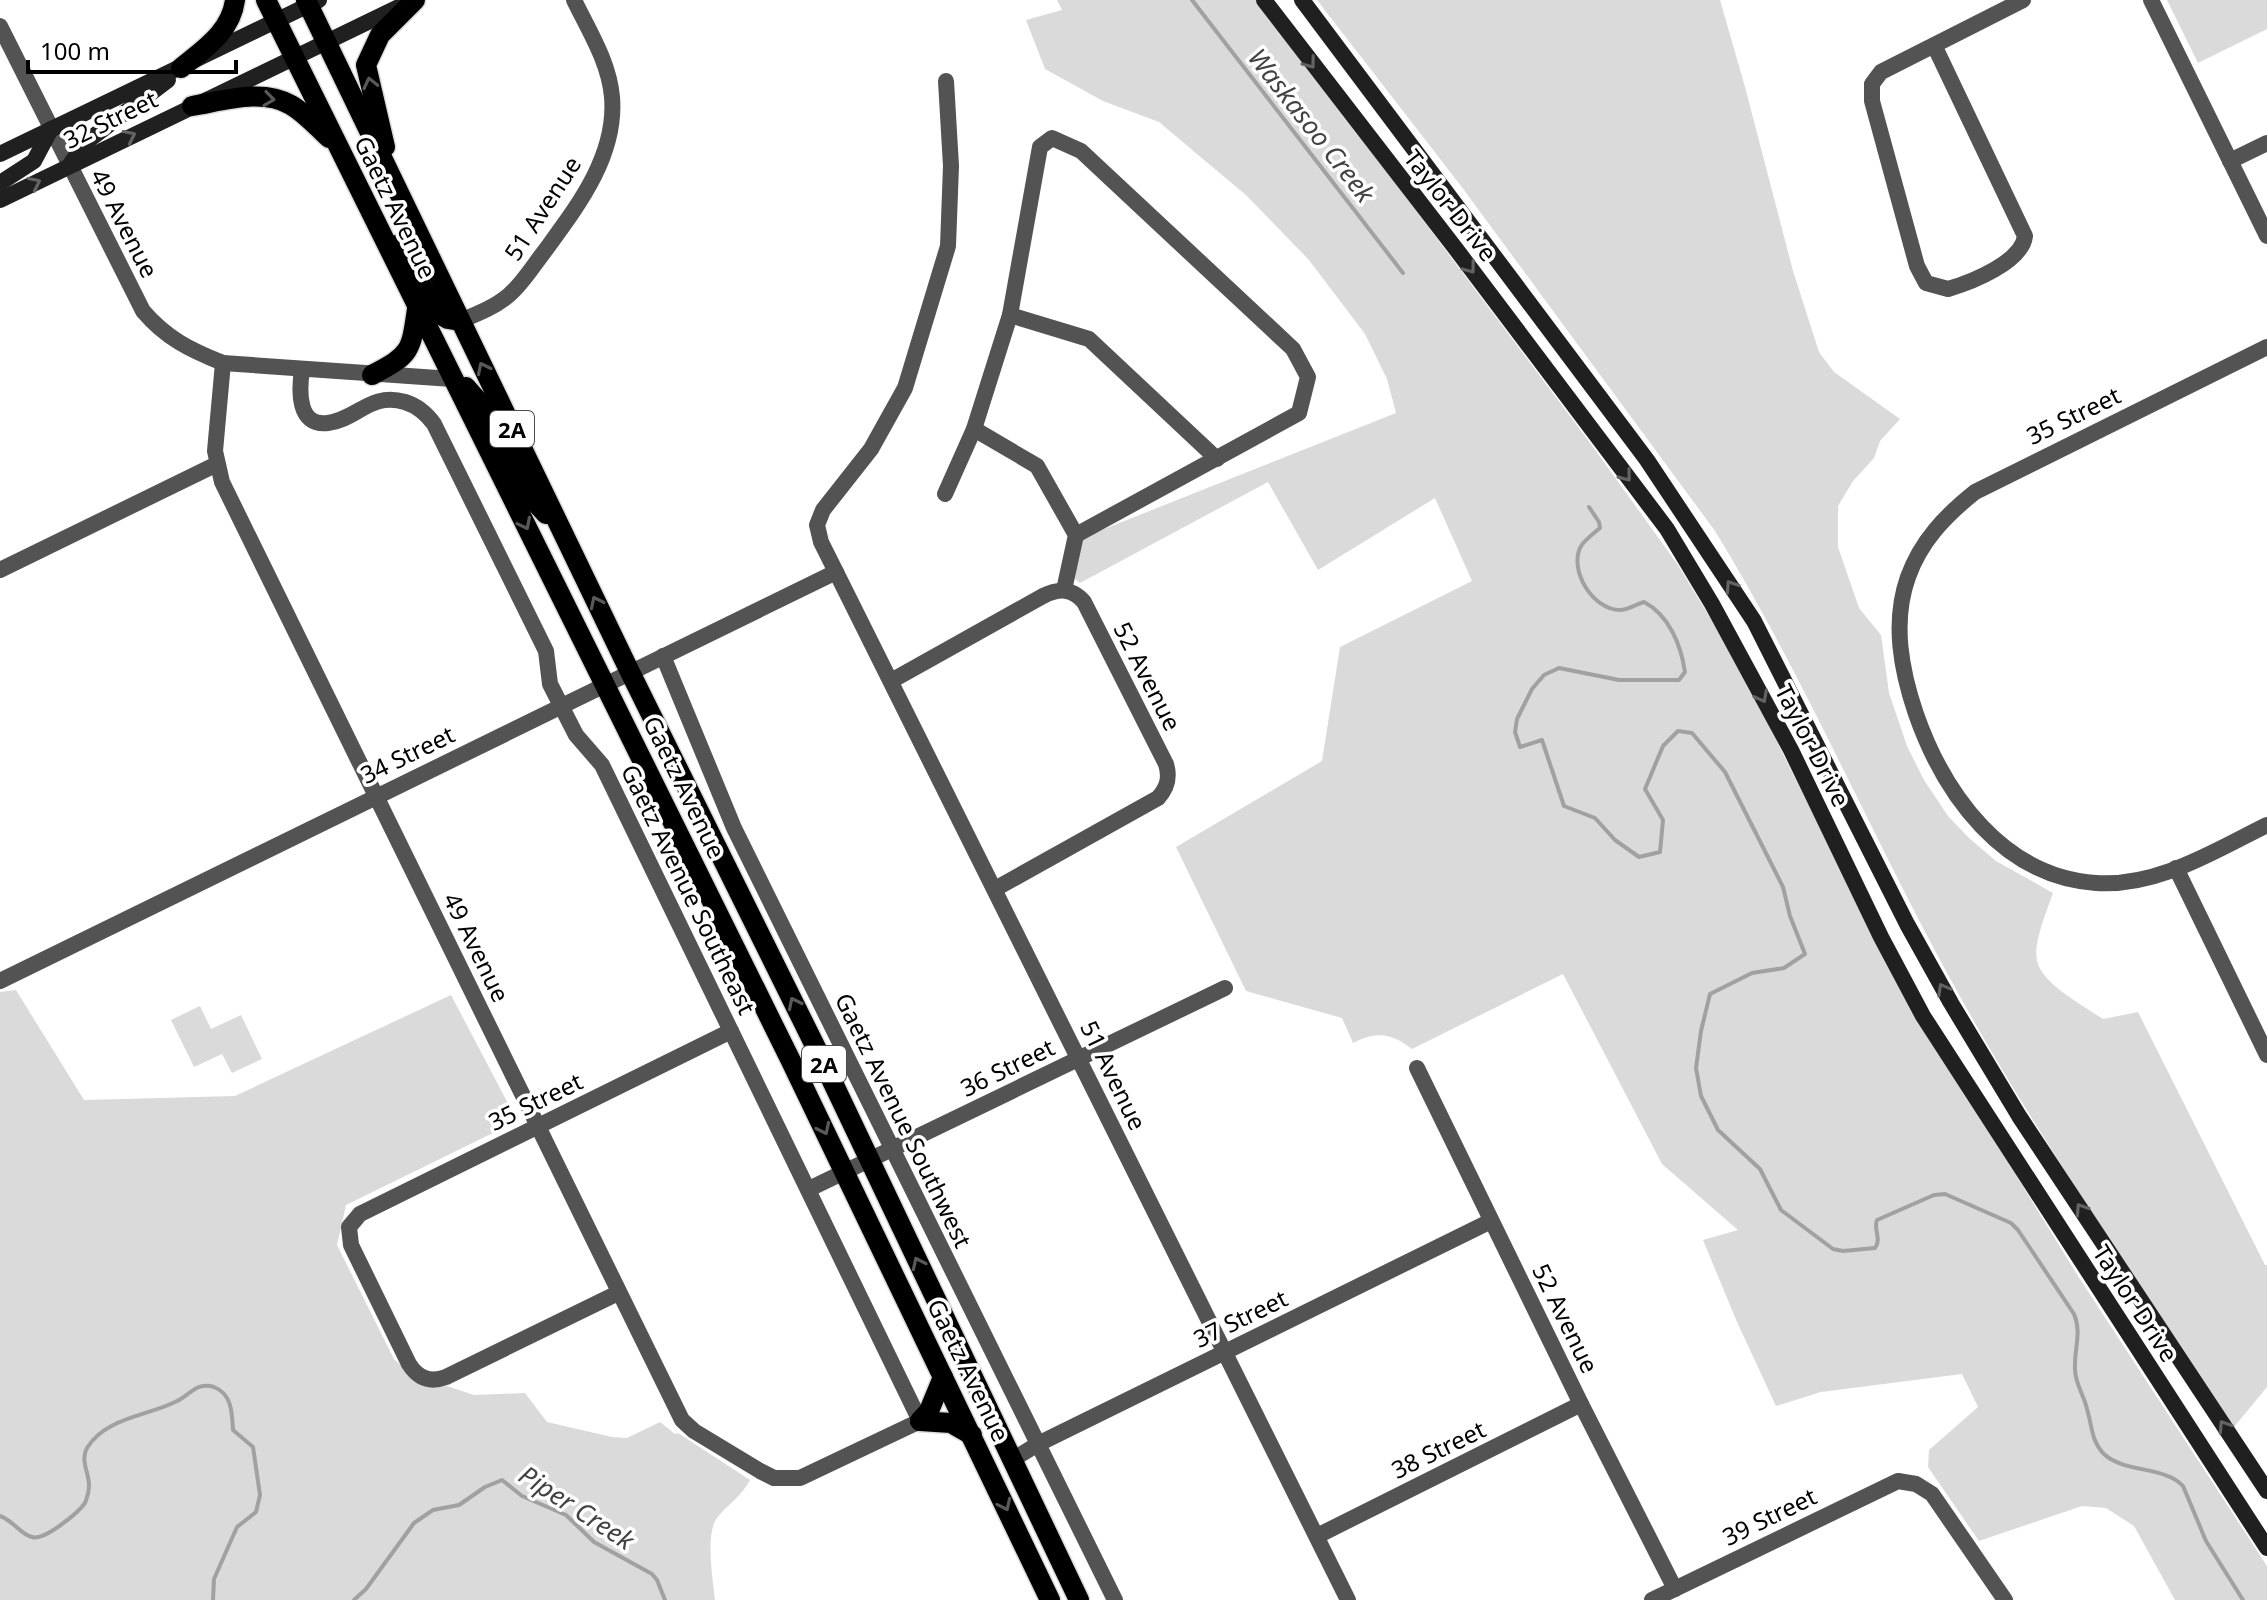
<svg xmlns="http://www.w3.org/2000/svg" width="2267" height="1600" font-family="'Noto Sans',sans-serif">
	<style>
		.green { fill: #dadada }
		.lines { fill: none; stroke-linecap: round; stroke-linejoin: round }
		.stream { stroke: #a1a1a1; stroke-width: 4 }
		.primary-casing { stroke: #dbdbdb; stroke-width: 23 }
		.minor { stroke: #535353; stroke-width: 16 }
		.tertiary { stroke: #535353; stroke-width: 16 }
		.secondary { stroke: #202020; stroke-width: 16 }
		.primary { stroke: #000; stroke-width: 20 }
		.oneway { stroke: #636363 }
		.oneway2 { stroke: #595959 }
		.labels { text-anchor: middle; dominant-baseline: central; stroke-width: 7; stroke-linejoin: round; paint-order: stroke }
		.shield { fill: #fff; stroke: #4c4c4c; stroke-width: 2 }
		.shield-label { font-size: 22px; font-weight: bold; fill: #000 }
		.street-label { font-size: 24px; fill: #000; stroke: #fff }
		.water-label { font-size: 26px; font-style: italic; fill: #424242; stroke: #fff }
	</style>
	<rect width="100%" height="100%" fill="#fff"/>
	<g class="green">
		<path d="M1057,0h201l330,440 90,125 48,79 32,60 142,283 178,289 189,290v34h-92l-41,-74 -28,-18 -24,-2 -103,35 -51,-74 1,-17 49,-43 -16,-33 -141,18 -45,14 -39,-84 -34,-82 35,-10 -76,-66 -99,-190 -151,75c-21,-16 -35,-18 -59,-6l-11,-25 -96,-27 -70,-144 146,-86 18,-114 132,-66 -37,-83 -117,72 -50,-88 -188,101 -5,-4 4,-40 317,-126 -9,-34 -22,-45 -56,-74 -62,-64 -88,-74 -56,-21 -58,-32 -19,-49 36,-10z"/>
		<path d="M1317,0h403l25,87 48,184 26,81 15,20 66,47 -20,22 -6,17 -21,23 -15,25v41l21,61 22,27 8,58 18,53 17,34 24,36 21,22 27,23 57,32c-6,17 -20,51 -16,68 5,23 47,45 66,58l35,-7 127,253h2v122l-33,40c-96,-147 -198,-291 -282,-445 -82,-149 -148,-306 -237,-451l-254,-345z"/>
		<polygon points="2167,0 2267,0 2267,29 2198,63"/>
		<path d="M16,990l68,110 151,-4 216,-101 61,116 -11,18 -155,76 -9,40 57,114 25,23 25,3 30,10 51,-2 22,29 65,15 15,1 33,-16 15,12 3,-1 72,47c-8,16 -23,25 -33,38 -12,15 -4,63 -2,82h-715v-608z"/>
		<polygon points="200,1006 211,1029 241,1015 262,1059 232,1073 222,1054 194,1067 171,1020"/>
	</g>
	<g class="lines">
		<g class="stream">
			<polyline points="1192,0 1403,273"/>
			<path d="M1589,507l10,15 1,6c-6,5 -15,12 -19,18 -13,24 12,64 39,64 7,0 17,-6 24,-8 25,13 37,43 41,70l-6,8h-60l-60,-12 -15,7 -12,14 -15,30 -2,13 5,15 22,-7 22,66 31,12 20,22 24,17 21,-5 3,-32 -18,-31 18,-43 15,-15 14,2 33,39 58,115 7,29 15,38 -21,14 -32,5 -42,21 -9,37 -5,37 5,28 17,34 42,39 21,41 52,39 10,2 32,-3c7,-10 -2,-18 2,-28l57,-25 11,-1 66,29 7,7 56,84c8,19 0,35 1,55 0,15 9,26 12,40 5,16 4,32 17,45 20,19 61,12 79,32l23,55 37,59"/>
			<path d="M0,1516c14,5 20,18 32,21 12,4 46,-24 53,-34 2,-5 4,-12 4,-18 0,-12 -9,-25 -2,-37 18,-30 60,-32 88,-46 14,-6 22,-21 39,-15 18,7 18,26 19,43l20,17 7,48 -4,17 -19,15 -23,52 -1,21"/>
			<polyline points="354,1600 366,1589 414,1523 433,1510 459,1505 485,1487 502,1480 522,1496 566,1515 594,1542 652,1574 657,1580 665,1600"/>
		</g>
		<defs>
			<g id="primary">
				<polyline points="266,0 790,1059 1050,1600"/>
				<polyline points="306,0 630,672 824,1064 1079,1600"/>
				<path d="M181,68c23,-19 50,-36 54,-68"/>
				<path d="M192,106c31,-5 70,-18 99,-1 14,8 26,22 38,33"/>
				<polyline points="385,147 366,65 380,35 415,0"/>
				<polyline points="399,244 436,312 448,319 460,321"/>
				<path d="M372,375c39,-20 39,-24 45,-66"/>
				<polyline points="466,387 480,403 526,492 546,514"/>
				<polyline points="920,1421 951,1423 972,1435"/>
				<polyline points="920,1421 929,1411 943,1377"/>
			</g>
		</defs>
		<use href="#primary" class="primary-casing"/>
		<g class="minor">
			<path d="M1934,45l91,191c-3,26 -53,46 -77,53l-22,-6 -9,-17 -45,-165v-17l9,-12 142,-72"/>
			<polyline points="2230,161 2267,143"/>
			<polyline points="1010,315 1089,339 1217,459"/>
			<path d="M2267,347l-292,145c-30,24 -54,49 -67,85 -16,45 -7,93 8,137 28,80 87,163 180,169 62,4 118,-32 171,-58"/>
			<path d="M223,363l-8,88 7,31 460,938 12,11 66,40 14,7h26l120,-57 -318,-656 -26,-30 -26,-51 -4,-33 -112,-227c-8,-11 -16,-18 -29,-22 -35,-10 -47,17 -77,21 -31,4 -29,-33 -26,-53"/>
			<polyline points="974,429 1037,466 1076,535 1064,590"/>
			<polyline points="945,494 974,429 1010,315 1040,147 1052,138 1081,151 1293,349 1308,377 1299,413 1076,535"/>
			<polyline points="0,570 217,464"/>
			<polyline points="836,572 821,542 817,525 823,510 871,449 905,388 948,246 951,166 946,81"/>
			<polyline points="663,656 734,828 1115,1600"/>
			<path d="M891,681l152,-85c16,-8 29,-8 41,6l82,162c4,13 2,23 -8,34l-163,91"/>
			<polyline points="2176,868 2267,1055"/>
			<polyline points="1417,1068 1581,1404 1675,1589"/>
			<polyline points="809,1189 1225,988"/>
			<path d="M618,1293l-172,84c-16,6 -28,1 -37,-13l-58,-119 -2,-18 11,-13 371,-183"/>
			<polyline points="1012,1460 1038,1444 1491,1221"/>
			<polyline points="1317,1536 1581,1404"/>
		</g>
		<g class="tertiary">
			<polyline points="2151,0 2267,236"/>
			<path d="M0,26l143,285c23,27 47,39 80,52l229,16"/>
			<path d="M460,321c17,-7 35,-14 49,-26 14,-12 24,-29 35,-43 33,-45 73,-96 68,-155 -3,-35 -23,-66 -38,-97"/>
			<polyline points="0,981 836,572 1348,1600"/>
			<polyline points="1652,1600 1898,1481 1916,1484 1932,1494 2005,1600"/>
		</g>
		<g class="secondary">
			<polyline points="1264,0 1459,253 1667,529 1712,604 1791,750 1881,937 1923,1016 2267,1548"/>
			<polyline points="1302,0 1647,460 1754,621 1907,924 1951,1003 2019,1116 2267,1491"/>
			<polyline points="0,154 319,0"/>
			<polyline points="71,163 86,142 168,80"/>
			<polyline points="0,183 34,161 51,129"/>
			<polyline points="0,200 409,2"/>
		</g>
		<use href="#primary" class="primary"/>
	</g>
	<defs><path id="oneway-chevron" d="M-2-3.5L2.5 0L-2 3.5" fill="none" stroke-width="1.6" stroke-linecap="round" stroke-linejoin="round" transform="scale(2)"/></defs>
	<g class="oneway">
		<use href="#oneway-chevron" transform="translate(1310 63) rotate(53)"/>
		<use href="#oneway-chevron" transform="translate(130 136) rotate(-26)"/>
		<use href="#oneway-chevron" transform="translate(35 183) rotate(-26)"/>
		<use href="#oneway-chevron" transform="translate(1470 268) rotate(53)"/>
		<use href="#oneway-chevron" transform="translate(1626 476) rotate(52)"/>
		<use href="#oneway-chevron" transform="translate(1731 586) rotate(-123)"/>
		<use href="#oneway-chevron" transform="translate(1762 697) rotate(62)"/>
		<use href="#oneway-chevron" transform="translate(1943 989) rotate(-119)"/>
		<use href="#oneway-chevron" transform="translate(2081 1209) rotate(-123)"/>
		<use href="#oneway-chevron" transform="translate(2224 1426) rotate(-123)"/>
	</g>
	<g class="oneway2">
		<use href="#oneway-chevron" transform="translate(370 83) rotate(-103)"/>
		<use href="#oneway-chevron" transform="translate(269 99) rotate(8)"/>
		<use href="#oneway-chevron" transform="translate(483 368) rotate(-116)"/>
		<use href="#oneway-chevron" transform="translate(525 524) rotate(63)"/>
		<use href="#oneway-chevron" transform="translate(596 602) rotate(-116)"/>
		<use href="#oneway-chevron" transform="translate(794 1003) rotate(-116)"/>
		<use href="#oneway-chevron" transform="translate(824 1129) rotate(64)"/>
		<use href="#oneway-chevron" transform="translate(918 1263) rotate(-115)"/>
		<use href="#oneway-chevron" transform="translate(1005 1505) rotate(65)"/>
	</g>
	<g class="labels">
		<g class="shield">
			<rect x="490" y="411" width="44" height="36" rx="6"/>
			<rect x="802" y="1046" width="44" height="36" rx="6"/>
		</g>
		<g class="shield-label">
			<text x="512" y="429">2A</text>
			<text x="824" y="1064">2A</text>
		</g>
		<g class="street-label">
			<text transform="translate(110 119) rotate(-26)">32 Street</text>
			<text transform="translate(1451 205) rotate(52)">Taylor Drive</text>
			<text transform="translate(396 207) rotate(64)">Gaetz Avenue</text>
			<text transform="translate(542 208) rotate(-57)">51 Avenue</text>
			<text transform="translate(125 223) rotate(63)">49 Avenue</text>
			<text transform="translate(2073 415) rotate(-26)">35 Street</text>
			<text transform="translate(1148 676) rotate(63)">52 Avenue</text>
			<text transform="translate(1813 745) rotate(63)">Taylor Drive</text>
			<text transform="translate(407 754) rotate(-26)">34 Street</text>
			<text transform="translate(685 787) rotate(64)">Gaetz Avenue</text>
			<text transform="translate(689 889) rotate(64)">Gaetz Avenue Southeast</text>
			<text transform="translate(477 947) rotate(64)">49 Avenue</text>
			<text transform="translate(1007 1067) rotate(-26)">36 Street</text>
			<text transform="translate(1114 1075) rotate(64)">51 Avenue</text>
			<text transform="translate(535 1101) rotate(-26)">35 Street</text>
			<text transform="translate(904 1120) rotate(64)">Gaetz Avenue Southwest</text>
			<text transform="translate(2136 1303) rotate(57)">Taylor Drive</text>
			<text transform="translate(1240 1318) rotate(-26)">37 Street</text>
			<text transform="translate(1566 1318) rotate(64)">52 Avenue</text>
			<text transform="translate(969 1370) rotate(64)">Gaetz Avenue</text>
			<text transform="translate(1438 1449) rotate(-26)">38 Street</text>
			<text transform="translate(1769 1516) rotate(-26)">39 Street</text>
		</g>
		<g class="water-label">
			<text transform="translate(1312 125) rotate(52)">Waskasoo Creek</text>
			<text transform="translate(577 1507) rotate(33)">Piper Creek</text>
		</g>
	</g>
	<path d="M28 60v12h208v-12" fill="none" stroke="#000000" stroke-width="4"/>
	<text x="40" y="60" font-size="24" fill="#000000" stroke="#ffffff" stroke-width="6" paint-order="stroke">100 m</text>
</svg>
